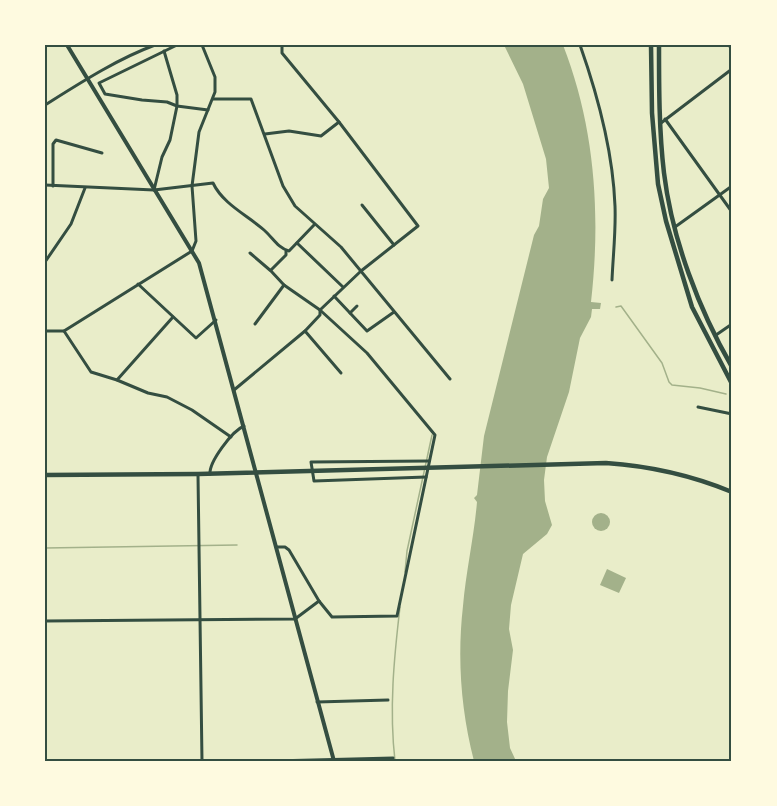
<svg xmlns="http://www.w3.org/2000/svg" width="777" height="806" font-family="'Archivo Narrow',sans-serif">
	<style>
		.water { fill: #a3b18a }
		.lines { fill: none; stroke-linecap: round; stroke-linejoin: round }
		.stream { stroke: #a3b18a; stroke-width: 1.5 }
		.minor { stroke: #344e41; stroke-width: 3 }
		.secondary { stroke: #344e41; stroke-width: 4 }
		.primary { stroke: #344e41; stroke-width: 4.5 }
		.trunk { stroke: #344e41; stroke-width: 4.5 }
		.neatline { fill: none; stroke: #344e41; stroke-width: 2 }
	</style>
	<rect width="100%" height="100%" fill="#e9edc9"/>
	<g class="water">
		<path d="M504,45h59c32,82 38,169 28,257l10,1 -1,6h-8l-1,8 -11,21 -11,54 -22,65 -3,23 1,21 7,24 -5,9 -24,20 -12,51 -2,24 4,21 -5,41 -1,31 3,26 6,13h-42c-13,-51 -17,-102 -11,-155 3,-35 11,-69 14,-104l-3,-4 3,-3 7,-59 50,-201 5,-9 4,-27 6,-11 -3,-29 -23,-75z"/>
		<circle cx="601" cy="522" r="9"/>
		<polygon points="607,569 626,578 619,593 600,585"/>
	</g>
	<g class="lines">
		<g class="stream">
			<polyline points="616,307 621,306 662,363 669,382 672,385 700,388 726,394"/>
			<polyline points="45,548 237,545"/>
			<polyline points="405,572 407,551 432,435"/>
			<path d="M395,761c-6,-52 -1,-103 5,-154"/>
		</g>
		<g class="minor">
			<polyline points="177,45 99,83 105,94 142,100 167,102 177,106 208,110"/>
			<path d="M580,45c18,51 33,107 35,161 1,25 -2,50 -3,74"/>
			<polyline points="729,45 732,50"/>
			<polyline points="213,99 251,99 283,186 295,206 341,247 450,379"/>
			<path d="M45,105c35,-22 72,-46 110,-60"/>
			<polyline points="665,119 732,212"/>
			<polyline points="661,123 732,69"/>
			<polyline points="265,134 289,131 321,136 339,122"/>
			<path d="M45,185l109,5 59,-7c10,21 34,32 51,47 9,8 14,18 25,21l25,-26"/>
			<polyline points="53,186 53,144 56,140 102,153"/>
			<polyline points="154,190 162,157 170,140 177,106 177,95 164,51"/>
			<polyline points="362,205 394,245"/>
			<polyline points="675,227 732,186"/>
			<polyline points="297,243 343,287"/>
			<polyline points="250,253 271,271 284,285 320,310 367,353 435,435 397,616 332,617 319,601 289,550 285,547 276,547"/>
			<polyline points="45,262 71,224 85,188"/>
			<polyline points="271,270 286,255 286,251"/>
			<polyline points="138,284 196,338 216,320"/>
			<polyline points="334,296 367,331 394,312"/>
			<polyline points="350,313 357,306"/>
			<polyline points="255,324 284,285"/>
			<polyline points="45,331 64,331 192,251 196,241 192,186 199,132 215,92 215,77 202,45"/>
			<polyline points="64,331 91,372 117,380 148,393 167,397 192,410 231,437"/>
			<polyline points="305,331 341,373"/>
			<polyline points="716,335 732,324"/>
			<polyline points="117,380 173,317"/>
			<polyline points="234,390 305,331 320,315 320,310 361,271 418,226 339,122 282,53 282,45"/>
			<polyline points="698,407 732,414"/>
			<path d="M210,474c-1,-12 22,-43 34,-48"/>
			<polyline points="198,475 202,761"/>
			<polyline points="426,477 314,481 311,462 429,461"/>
			<polyline points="45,621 295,619 319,601"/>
			<polyline points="317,702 388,700"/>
			<polyline points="273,761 393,758"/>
		</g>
		<polyline class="secondary" points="67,45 199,263 334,761"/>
		<path class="primary" d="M45,475l153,-1 408,-11c44,3 85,12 126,29"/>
		<g class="trunk">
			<polyline points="651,45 652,113 658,184 666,221 692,307 732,384"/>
			<path d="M659,45c0,42 0,86 5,128 8,66 35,137 68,194"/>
		</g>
	</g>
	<rect width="777" height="806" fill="none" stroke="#fefae0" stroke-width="93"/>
	<rect x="46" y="46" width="684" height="714" class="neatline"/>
</svg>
